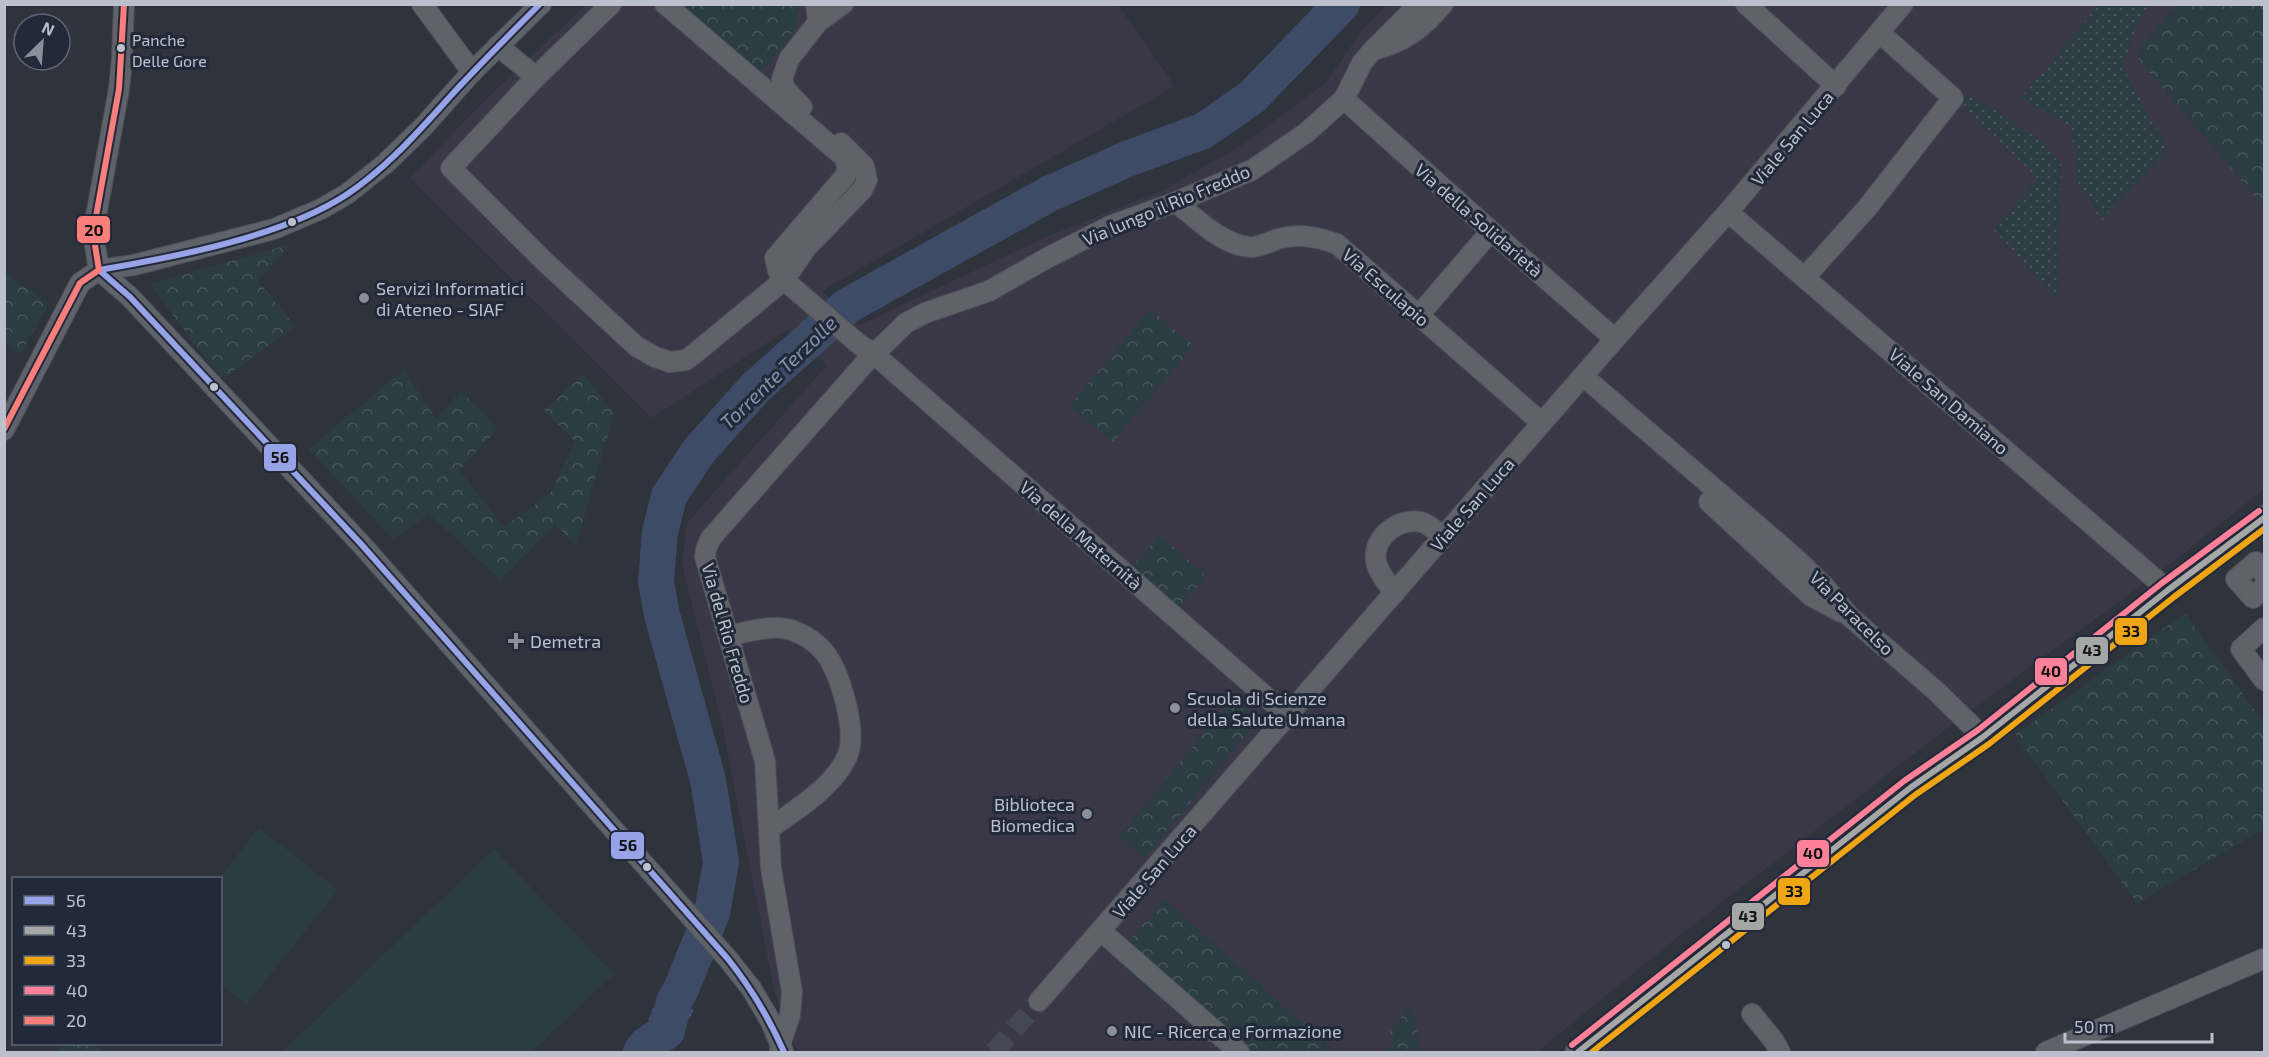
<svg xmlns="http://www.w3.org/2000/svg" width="2269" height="1057" font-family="'Exo 2',sans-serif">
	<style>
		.medical { fill: #3a3846 }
		.grass { fill: url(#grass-dots) }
		.park { fill: url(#park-crowns) }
		.pitch { fill: #2c3d42 }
		.water { fill: url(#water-waves) }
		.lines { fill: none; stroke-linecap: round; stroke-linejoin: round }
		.river { stroke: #3e4b66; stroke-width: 36 }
		.minor-tunnel { stroke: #444852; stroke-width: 20; stroke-dasharray: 20 10; stroke-linecap: butt }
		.minor-casing { stroke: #4c4f55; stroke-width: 22 }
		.major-casing { stroke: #4d5059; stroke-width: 27 }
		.minor { stroke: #60626a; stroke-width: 20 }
		.major { stroke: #61656c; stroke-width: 24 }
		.bus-1-casing { stroke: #222938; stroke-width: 10 }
		.bus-2-casing { stroke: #222938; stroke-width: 10 }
		.bus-3-casing { stroke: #222938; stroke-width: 10 }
		.bus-4-casing { stroke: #222938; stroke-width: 10 }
		.bus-5-casing { stroke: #222938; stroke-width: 10 }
		.bus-1 { stroke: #97a3e7; stroke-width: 6 }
		.bus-2 { stroke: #a5a6a6; stroke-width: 6 }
		.bus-3 { stroke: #f0a614; stroke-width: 6 }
		.bus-4 { stroke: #ff8099; stroke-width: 6 }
		.bus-5 { stroke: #fa7e7b; stroke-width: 6 }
		.bus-dot { fill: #bbc0cc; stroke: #222938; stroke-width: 2 }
		.poi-dot { fill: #8a8f9a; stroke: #222938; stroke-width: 2 }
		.labels { text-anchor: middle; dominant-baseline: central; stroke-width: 6; stroke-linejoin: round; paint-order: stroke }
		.bus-label { font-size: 16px; fill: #bbc0cc; stroke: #222938; text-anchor: start }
		.street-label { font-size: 18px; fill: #bbc0cc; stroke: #222938 }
		.poi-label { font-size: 18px; fill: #bbc0cc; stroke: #222938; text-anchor: start }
		.water-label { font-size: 20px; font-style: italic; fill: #8493b1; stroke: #222938 }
		.line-badge { stroke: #222938; stroke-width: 2 }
		.pale-badge-label { font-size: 16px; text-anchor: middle; font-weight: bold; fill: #111 }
	</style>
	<defs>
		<pattern id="grass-dots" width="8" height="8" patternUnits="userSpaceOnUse" patternTransform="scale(1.5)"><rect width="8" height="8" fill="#2c3d42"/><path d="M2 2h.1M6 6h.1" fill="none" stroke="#49575c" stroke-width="1.8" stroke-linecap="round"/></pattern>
		<pattern id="park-crowns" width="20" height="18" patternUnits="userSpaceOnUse" patternTransform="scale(1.5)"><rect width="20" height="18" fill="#2c3d42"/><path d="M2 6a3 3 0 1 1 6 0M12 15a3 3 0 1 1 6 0" fill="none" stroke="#49575c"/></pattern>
		<pattern id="water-waves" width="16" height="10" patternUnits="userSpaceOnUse" patternTransform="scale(1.5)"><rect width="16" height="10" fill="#3e4b66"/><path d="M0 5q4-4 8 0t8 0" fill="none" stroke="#58637b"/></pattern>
	</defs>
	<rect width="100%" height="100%" fill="#2f333c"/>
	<polygon class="medical" points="586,5 1118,5 1175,86 822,291 860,325 1041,239 1163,190 1239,147 1326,83 1361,31 1387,5 2264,5 2264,489 2169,565 1955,722 1684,932 1537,1052 798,1052 774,990 721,719 682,566 686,524 827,365 788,329 652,418 410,178 486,99"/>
	<g class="grass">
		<polygon points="2099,5 2151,5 2137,22 2123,68 2168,150 2101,221 2077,180 2071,126 2021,98"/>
		<polygon points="1967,96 1994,110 2040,140 2061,162 2058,300 1994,230 2038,178 1961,104"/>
		<polygon points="1131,967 1228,1052 1221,1052 1128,971"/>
	</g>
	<g class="park">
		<polygon points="681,5 798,5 797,27 761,73"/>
		<polygon points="2175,5 2264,5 2264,208 2135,55"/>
		<polygon points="291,244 258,281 295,326 224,378 198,349 150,284"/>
		<polygon points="5,274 49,303 21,353 5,342"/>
		<polygon points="1150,309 1194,346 1113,442 1069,406"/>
		<polygon points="404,370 436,419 461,391 498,429 459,470 504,527 550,494 575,441 544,411 583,374 614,414 576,545 555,524 501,580 429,514 393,539 309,449"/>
		<polygon points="1160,535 1207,576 1177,610 1130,569"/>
		<polygon points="2185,613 2264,723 2264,829 2137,903 2015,735"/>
		<polygon points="1235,695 1258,720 1144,859 1118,837"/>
		<polygon points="1165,899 1335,1052 1251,1052 1127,943"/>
		<polygon points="1408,1009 1415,1018 1420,1052 1384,1052 1394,1040 1388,1034"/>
		<polygon points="65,1044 87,1044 107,1052 57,1052"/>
	</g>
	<g class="pitch">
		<polygon points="259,828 338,890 246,1005 221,984 220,878 219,878"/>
		<polygon points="494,849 614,974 532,1052 282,1052"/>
	</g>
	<polygon class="water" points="659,995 694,1010 680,1035 648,1020"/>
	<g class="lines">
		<polyline class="river" points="641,1052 646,1045 667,1031 674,1002 681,989 712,913 721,862 708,780 662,615 656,582 660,532 669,496 698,452 755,388 847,306 1049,194 1127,159 1203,131 1252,97 1342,4"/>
		<polyline class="minor-tunnel" points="994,1052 1039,1001"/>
		<defs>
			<g id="minor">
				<polyline points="422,4 472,72"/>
				<polyline points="611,4 536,77 451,168 544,261 636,346 655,357 670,362 686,360 694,354 784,280 807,247 862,190 867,180 864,166 841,143"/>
				<polyline points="665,4 845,158 847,167 846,175 775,258 778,271 784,280 860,345 874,354 1288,716"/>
				<polyline points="816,4 818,22 843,4"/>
				<polyline points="1746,4 1836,86"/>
				<polyline points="498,46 536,77"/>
				<path d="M1377,49c29,-8 47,-22 66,-45"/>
				<polyline points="1344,99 1491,231 1615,339"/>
				<polyline points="802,107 785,89 782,79 789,59 818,22"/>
				<path d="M1176,202c19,16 49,45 75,45 9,0 19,-5 27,-8 21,-6 39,-2 59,5l205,179"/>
				<polyline points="1728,212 2168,590"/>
				<polyline points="99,270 130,297 361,544 728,959 751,988 771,1022 783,1051"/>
				<polyline points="99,270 93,233 119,89 122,58 124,4"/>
				<polyline points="1805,277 1867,208 1953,98 1880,33"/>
				<polyline points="1419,315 1491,231"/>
				<polyline points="1583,376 1793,556 1824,586 1849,616 1936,691 1983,737"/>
				<polyline points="4,430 80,283 99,270 134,265 274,229 321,209 347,194 386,163 423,127 472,72 541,4"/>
				<polyline points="1718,492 1709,502 1811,596 1841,612"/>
				<polyline points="2264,574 2256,562 2236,579 2253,598 2264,586"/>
				<path d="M1395,593c-7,-9 -17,-20 -19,-32 -4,-25 26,-46 48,-38 7,3 13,9 19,14"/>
				<polyline points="2264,628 2241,649 2264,680"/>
				<path d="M728,636c19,-4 44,-12 63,-6 13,4 26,13 34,23 15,20 32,77 23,101 -12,32 -53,56 -79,75"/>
				<polyline points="1101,931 1239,1052"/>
				<polyline points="1039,1001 1615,339 1728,212 1903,4"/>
				<polyline points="1752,1014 1774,1041 1780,1052"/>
				<polyline points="780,1052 780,1045 790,1015 792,992 771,868 765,761 705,557 706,549 711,538 865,363 906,323 925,313 989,291 1047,258 1110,226 1176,202 1252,170 1306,133 1344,99 1362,63 1372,51 1419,4"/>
				<polyline points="2046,1052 2263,959"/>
			</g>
			<polyline id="major" points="1578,1052 1910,788 1983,737 2168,590 2264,518"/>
		</defs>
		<use href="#minor" class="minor-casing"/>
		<use href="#major" class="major-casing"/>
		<use href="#minor" class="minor"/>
		<use href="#major" class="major"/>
		<defs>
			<g id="bus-1">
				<path d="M99,270l31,27 231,247 367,415c23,29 41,59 56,93"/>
				<path d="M99,270c76,-13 182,-33 247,-75 43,-28 77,-69 111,-106 27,-29 55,-57 83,-85"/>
			</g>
			<polyline id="bus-2" points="1578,1052 1910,788 1983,737 2168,590 2264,518"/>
			<polyline id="bus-3" points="1592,1052 1915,795 1989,744 2174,597 2264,529"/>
			<polyline id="bus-4" points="1572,1045 1904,781 1978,730 2162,583 2259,511"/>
			<polyline id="bus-5" points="4,429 80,283 99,270 93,233 119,89 124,4"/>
		</defs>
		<use href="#bus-1" class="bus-1-casing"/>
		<use href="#bus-2" class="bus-2-casing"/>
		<use href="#bus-3" class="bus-3-casing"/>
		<use href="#bus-4" class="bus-4-casing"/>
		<use href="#bus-5" class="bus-5-casing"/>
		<use href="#bus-1" class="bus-1"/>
		<use href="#bus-2" class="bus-2"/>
		<use href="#bus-3" class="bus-3"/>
		<use href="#bus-4" class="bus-4"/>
		<use href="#bus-5" class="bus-5"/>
	</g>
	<g class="bus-dot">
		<circle cx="121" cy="48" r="5"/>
		<circle cx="292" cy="222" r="5"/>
		<circle cx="214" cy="387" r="5"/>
		<circle cx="647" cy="867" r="5"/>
		<circle cx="1726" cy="945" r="5"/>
	</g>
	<g class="poi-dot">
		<circle cx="364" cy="298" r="6"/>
		<path d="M513 632h6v6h6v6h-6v6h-6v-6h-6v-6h6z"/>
		<circle cx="1175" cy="708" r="6"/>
		<circle cx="1087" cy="814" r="6"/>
		<circle cx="1112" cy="1031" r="6"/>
	</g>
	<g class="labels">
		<g class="bus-label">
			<text x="132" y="39">Panche<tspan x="132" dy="21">Delle Gore</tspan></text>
		</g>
		<g class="street-label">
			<text transform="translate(1792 138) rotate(-50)">Viale San Luca</text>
			<text transform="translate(1166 205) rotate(-23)">Via lungo il Rio Freddo</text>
			<text transform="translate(1479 220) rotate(41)">Via della Solidarietà</text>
			<text transform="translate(1386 287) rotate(41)">Via Esculapio</text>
			<text transform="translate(1949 401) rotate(41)">Viale San Damiano</text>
			<text transform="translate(1472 504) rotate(-49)">Viale San Luca</text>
			<text transform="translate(1081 535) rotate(41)">Via della Maternità</text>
			<text transform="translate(1852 613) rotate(45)">Via Paracelso</text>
			<text transform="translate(728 633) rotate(74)">Via del Rio Freddo</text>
			<text transform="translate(1154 871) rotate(-49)">Viale San Luca</text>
		</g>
		<g class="poi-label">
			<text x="376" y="288">Servizi Informatici<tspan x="376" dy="21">di Ateneo - SIAF</tspan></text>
			<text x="530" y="641">Demetra</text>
			<text x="1187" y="698">Scuola di Scienze<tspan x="1187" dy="21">della Salute Umana</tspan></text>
			<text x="1075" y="804" text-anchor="end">Biblioteca<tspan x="1075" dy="21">Biomedica</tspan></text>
			<text x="1124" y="1031">NIC - Ricerca e Formazione</text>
		</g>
		<g class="water-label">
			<text transform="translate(778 372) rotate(-44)">Torrente Terzolle</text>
		</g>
	</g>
	<g class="line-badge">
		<rect x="76" y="215" width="35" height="29" rx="6" fill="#fa7e7b"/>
		<rect x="263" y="443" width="34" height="29" rx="6" fill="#97a3e7"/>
		<rect x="2114" y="617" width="34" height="29" rx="6" fill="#f0a614"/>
		<rect x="2075" y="636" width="34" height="29" rx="6" fill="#a5a6a6"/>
		<rect x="2034" y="657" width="34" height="29" rx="6" fill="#ff8099"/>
		<rect x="610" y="831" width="35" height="29" rx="6" fill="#97a3e7"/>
		<rect x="1796" y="839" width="34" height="29" rx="6" fill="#ff8099"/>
		<rect x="1777" y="877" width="34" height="29" rx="6" fill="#f0a614"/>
		<rect x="1731" y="902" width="34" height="29" rx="6" fill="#a5a6a6"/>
	</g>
	<g class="pale-badge-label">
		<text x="94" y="236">20</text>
		<text x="280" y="463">56</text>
		<text x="2131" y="637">33</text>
		<text x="2092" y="656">43</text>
		<text x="2051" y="677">40</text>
		<text x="628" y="851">56</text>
		<text x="1813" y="859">40</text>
		<text x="1794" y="897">33</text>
		<text x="1748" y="922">43</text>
	</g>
	<rect width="2269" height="1057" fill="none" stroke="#bbc0cc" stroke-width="12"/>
	<rect x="12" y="877" width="210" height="168" fill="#222938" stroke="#5f6573" stroke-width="1.5"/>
	<rect x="24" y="896" width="30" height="9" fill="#97a3e7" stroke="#5f6573" stroke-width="1.5"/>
	<text x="66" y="907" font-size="18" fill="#bbc0cc">56</text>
	<rect x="24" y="926" width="30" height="9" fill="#a5a6a6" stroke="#5f6573" stroke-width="1.5"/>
	<text x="66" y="937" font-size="18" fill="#bbc0cc">43</text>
	<rect x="24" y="956" width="30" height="9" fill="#f0a614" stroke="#5f6573" stroke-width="1.5"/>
	<text x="66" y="967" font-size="18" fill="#bbc0cc">33</text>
	<rect x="24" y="986" width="30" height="9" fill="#ff8099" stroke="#5f6573" stroke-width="1.5"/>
	<text x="66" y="997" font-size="18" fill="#bbc0cc">40</text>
	<rect x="24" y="1016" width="30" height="9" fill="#fa7e7b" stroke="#5f6573" stroke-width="1.5"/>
	<text x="66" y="1027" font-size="18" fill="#bbc0cc">20</text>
	<g transform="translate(42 42) rotate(25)"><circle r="28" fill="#222938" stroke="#5f6573" stroke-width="1.5"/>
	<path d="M0-4.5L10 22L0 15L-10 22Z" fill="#8a8f9a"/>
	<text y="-9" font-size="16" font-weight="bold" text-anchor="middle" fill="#bbc0cc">N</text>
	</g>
	<path d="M2065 1033v9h147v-9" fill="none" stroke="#bbc0cc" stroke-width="3"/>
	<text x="2074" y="1033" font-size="18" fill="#bbc0cc" stroke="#222938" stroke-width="4.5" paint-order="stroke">50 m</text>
</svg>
